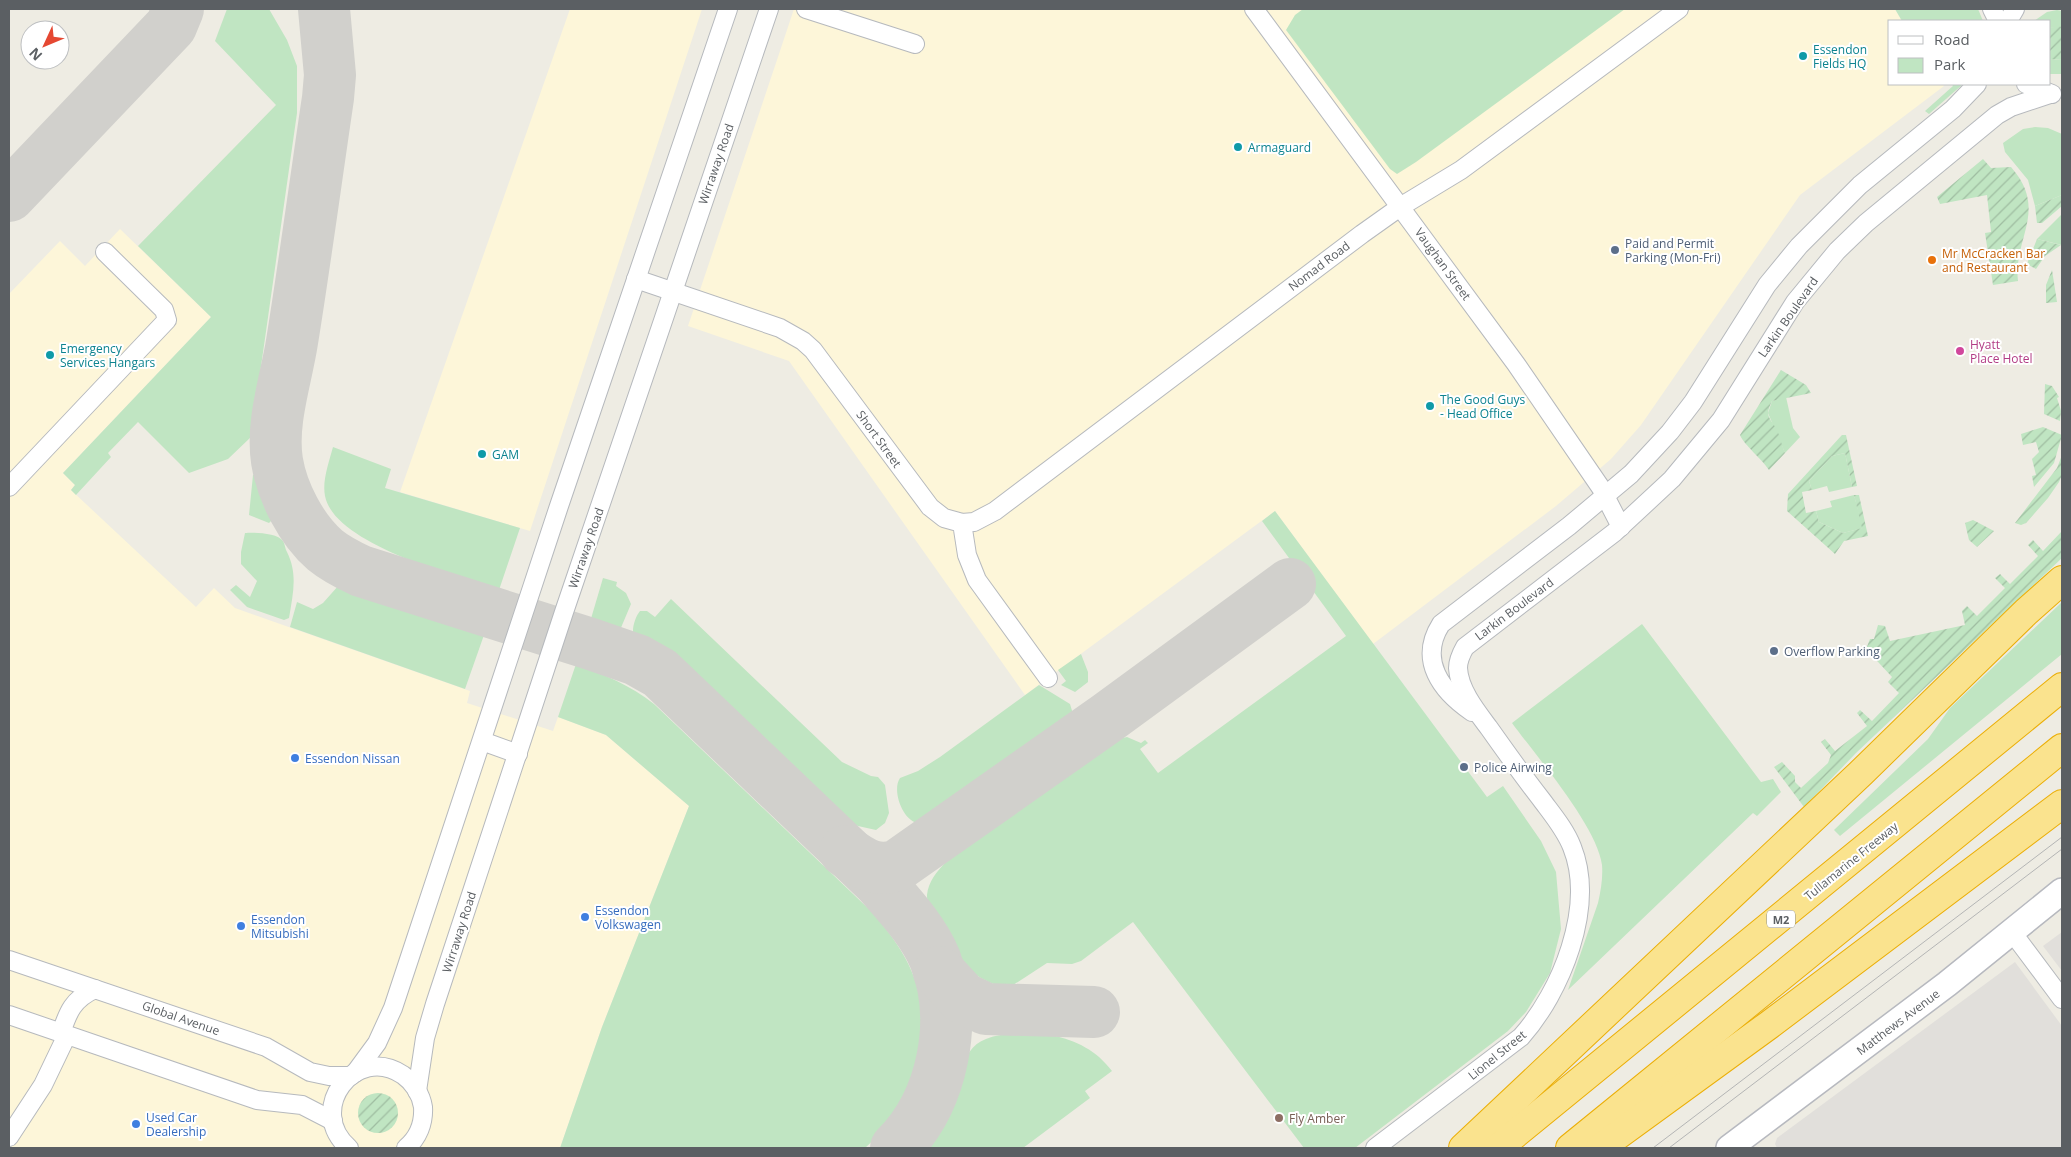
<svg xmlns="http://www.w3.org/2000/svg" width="2071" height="1157" font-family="'Open Sans',sans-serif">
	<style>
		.commercial { fill: #fdf6d9 }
		.industrial { fill: #e1dfdb }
		.green { fill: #c0e5c2 }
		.garden { fill: url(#garden-furrows) }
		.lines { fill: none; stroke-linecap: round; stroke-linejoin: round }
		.taxiway { stroke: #d1d0cc; stroke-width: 52 }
		.street-casing { stroke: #b6b9bd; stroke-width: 20 }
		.secondary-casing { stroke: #b7b9bf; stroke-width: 28 }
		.highway-casing { stroke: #ebae06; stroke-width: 30 }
		.street { stroke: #fff; stroke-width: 18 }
		.secondary { stroke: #fff; stroke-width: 25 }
		.highway { stroke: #fae38e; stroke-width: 28 }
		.tram { stroke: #b4b5b5; stroke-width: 1 }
		.culture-dot { fill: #0f9aa8; stroke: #fff; stroke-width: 2 }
		.service-dot { fill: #5c6f8a; stroke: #fff; stroke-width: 2 }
		.food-dot { fill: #e8710a; stroke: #fff; stroke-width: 2 }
		.hotel-dot { fill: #d1479c; stroke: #fff; stroke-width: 2 }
		.shop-dot { fill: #3f7fe0; stroke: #fff; stroke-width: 2 }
		.education-dot { fill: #8d6e63; stroke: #fff; stroke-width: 2 }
		.labels { text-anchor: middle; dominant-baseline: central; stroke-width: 4; stroke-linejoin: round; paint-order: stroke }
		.shield { fill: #fff; stroke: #8c8f92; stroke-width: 1 }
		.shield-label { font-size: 11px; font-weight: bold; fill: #5b5f63 }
		.culture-label { font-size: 12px; fill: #0d838f; stroke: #fff; text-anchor: start }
		.street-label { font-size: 12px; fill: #5b5f63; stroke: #fff }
		.service-label { font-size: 12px; fill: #4e5e75; stroke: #fff; text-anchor: start }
		.food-label { font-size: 12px; fill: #c56008; stroke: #fff; text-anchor: start }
		.hotel-label { font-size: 12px; fill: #b23c85; stroke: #fff; text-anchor: start }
		.shop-label { font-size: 12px; fill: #366cbe; stroke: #fff; text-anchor: start }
		.education-label { font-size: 12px; fill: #785e54; stroke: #fff; text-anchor: start }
	</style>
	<defs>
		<pattern id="garden-furrows" width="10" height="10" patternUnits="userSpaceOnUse" patternTransform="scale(1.25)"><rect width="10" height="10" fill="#c0e5c2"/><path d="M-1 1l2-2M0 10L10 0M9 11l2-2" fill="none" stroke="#9fbda1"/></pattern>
	</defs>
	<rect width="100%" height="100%" fill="#eeece3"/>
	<g class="commercial">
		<polygon points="570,9 702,9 530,531 400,492"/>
		<polygon points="794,9 1895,9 1902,21 1890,21 1890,84 1943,84 1944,86 1800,195 1641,425 1611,459 1556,506 1373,644 1275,511 1025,695 789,361 688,326"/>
		<polygon points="120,229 211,317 63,473 75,485 71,490 196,607 214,588 235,608 470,691 467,703 553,731 558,717 606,735 689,806 602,1027 560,1148 9,1148 9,294 60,241 85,266"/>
	</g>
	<g class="industrial">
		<polygon points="2062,932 2062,971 2043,946"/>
		<polygon points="2015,962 2062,1026 2062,1148 1777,1148 1775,1144 1777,1138"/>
	</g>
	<g class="green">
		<polygon points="227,9 269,9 287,40 297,66 297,113 251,437 228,459 189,473 138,422 108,453 111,457 76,495 71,490 75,485 63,473 211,317 138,246 276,105 215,41"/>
		<polygon points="1303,9 1625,9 1416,162 1397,174 1390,169 1286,30 1295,15"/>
		<polygon points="1895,9 1978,9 1983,21 1902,21"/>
		<polygon points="2057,10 2062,11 2062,27 2050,28 2050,21 2034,21 2047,12"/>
		<polygon points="2050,59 2062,60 2062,74 2050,74"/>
		<polygon points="1952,84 1963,84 1929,114 1925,111 1953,86"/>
		<polygon points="2035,127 2048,128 2062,134 2062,195 2035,206 2028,180 2005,152 2003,143 2023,129"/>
		<polygon points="2062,214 2062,245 2037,239"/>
		<polygon points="1786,397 1793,428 1800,437 1785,453 1768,413 1772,401"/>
		<path d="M333,447l58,22 -6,19 135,40 -21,62c-41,-13 -165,-46 -174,-94 -3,-15 4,-34 8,-49z"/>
		<polygon points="1845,453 1852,487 1829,492 1827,486 1812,490 1809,481 1832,456"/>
		<polygon points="257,473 270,508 272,520 269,523 249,515 253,475"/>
		<polygon points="1854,495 1863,528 1843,533 1819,522 1816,511 1832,507 1830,501"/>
		<path d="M1275,511l212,286 16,-11 38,55 15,31 5,57 -11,44 -24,39 -18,19 -153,117h-51l-171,-226 -52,39 -9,3 -25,-1 -40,26c-12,-4 -24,-9 -34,-16 -19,-13 -47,-55 -46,-78 1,-13 10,-24 19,-33l168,-122 13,-3 14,6 4,-3 3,3 -8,6 18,24 188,-137 -84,-115z"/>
		<path d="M245,533c9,-1 33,0 38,8 2,3 2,8 4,11 11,22 6,42 2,66l-5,2 -37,-13 -17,-17 6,-5 14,12 7,-16 -16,-17v-12z"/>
		<polygon points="603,578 617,582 616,586 626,593 631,604 620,630 590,622"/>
		<polygon points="339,585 359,594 484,635 465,689 290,627 297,602 313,609 323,603"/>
		<path d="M671,599l171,163 29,14 7,1 7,8 4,28 -4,10 -9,7 -18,-4 -28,-12 -156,-151 -40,-26c-3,-7 1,-20 6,-26h7l8,6z"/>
		<polygon points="2062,602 2062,654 1840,836 1834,830 1928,739 1950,708"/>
		<path d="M1642,624l119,158 12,-3 8,13 -24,24 -4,-3 -185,177 30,-87c3,-13 5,-26 4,-38 -5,-39 -66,-109 -90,-142z"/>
		<polygon points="1081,654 1088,672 1088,682 1075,692 1061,685 1066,681 1058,670"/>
		<path d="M576,664c29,11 54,21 78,40l219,209c41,48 58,86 45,150 -3,15 -7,33 -16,46 -11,15 -24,27 -37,39h-305l42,-121 87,-221 -83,-71 -48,-18z"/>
		<path d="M1039,685l31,19 3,10 -152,109c-17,2 -30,-32 -21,-45l18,-7 22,-14z"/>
		<path d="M1052,1035c25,6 44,15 60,36l-27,20 5,7 -67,50h-97c9,-10 18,-22 23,-36 10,-23 9,-63 37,-73 18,-8 46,-4 66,-4z"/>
	</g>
	<g class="garden">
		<polygon points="2058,26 2062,27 2062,60 2050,59 2050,28"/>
		<path d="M1983,159l8,9 20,-1c38,43 2,71 7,114l-25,4 -8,-52 6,-1 -4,-37 -47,9 -3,-7z"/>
		<polygon points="2062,195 2062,206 2042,223 2037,223 2035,206"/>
		<polygon points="2037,239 2061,245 2045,256 2036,269 2027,264"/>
		<polygon points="2052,270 2057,302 2046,303 2046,285"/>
		<path d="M1781,370l25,15 5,8 -39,8c-8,16 -2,16 5,29 3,7 5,16 8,23l-16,17c-7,-11 -25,-25 -29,-35z"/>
		<polygon points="2045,384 2052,386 2059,397 2057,398 2061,411 2060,421 2044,414"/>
		<polygon points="2043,427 2062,435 2054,463 2034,487 2032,476 2036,475 2032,459 2039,452 2036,442 2023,445 2021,434"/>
		<polygon points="1842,435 1846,435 1857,486 1852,487 1845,453 1832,456 1809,481 1812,490 1802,492 1806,513 1816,511 1819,522 1843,533 1862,528 1854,495 1859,495 1868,536 1844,541 1835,554 1787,511 1788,494"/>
		<polygon points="2062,455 2062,475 2059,482 2048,498 2026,523 2021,525 2015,523 2057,468"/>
		<polygon points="1973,520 1994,531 1977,547 1969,540 1965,523"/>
		<polygon points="2062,531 2062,558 1856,753 1804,807 1774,767 1782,762 1795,776 1795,782 1801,788 1828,763 1831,755 1821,742 1825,739 1835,751 1867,726 1857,713 1860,710 1872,721 1899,693 1888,682 1892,677 1866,649 1870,639 1874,639 1878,625 1885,626 1890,641 1965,625 1962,611 1967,606 1977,616 2005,588 1995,578 2000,574 2010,584 2038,556 2028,545 2033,540 2043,551"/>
		<circle cx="378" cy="1113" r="20"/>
	</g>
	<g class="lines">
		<g class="taxiway">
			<path d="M324,9l6,66 -2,23c-12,81 -23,163 -36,244 -6,38 -21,80 -15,119 5,31 24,68 48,89 11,9 23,15 36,21l230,73 46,16 23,13 219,209c20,23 44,48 56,77 24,62 8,142 -39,189"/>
			<polyline points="9,196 171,26 178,9"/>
			<path d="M845,851c17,12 32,22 53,14l209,-147 183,-134"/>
			<polyline points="939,972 963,998 986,1009 1094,1012"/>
		</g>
		<defs>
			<g id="street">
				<polyline points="806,9 915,44"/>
				<polyline points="1254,9 1516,364 1601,488 1621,527"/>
				<polyline points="1992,9 1998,21"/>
				<polyline points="2008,21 2015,9"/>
				<polyline points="2026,84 2052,94"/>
				<polyline points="636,279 780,328 803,341 813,350 930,507 944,518 962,523 967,555 977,580 1048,678"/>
				<polyline points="9,487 167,320 164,310 105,252"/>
				<polyline points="962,523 974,522 995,511 1362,234 1400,207 1461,170 1679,9"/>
				<path d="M1472,712c-31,-21 -54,-52 -31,-88l128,-98 62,-52 39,-42 23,-30 74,-117 32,-39 61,-61 93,-76 24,-25"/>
				<polyline points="482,741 518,754"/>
				<polyline points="2012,932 2062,999"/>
				<polyline points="9,960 266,1047 310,1072 329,1076 351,1076"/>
				<polyline points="9,1015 257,1100 302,1105 333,1121"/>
				<path d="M61,1033c7,-21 12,-34 34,-44"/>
				<polyline points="355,1073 377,1043 393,1008 559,506 728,9"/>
				<polyline points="417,1091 425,1038 435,1004 564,612 769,9"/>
				<polyline points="9,1137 43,1085 67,1035"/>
				<path d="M349,1148c-44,-38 6,-105 54,-73 10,7 18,19 20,32 1,16 -5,31 -17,41"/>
				<path d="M1375,1148l146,-111c40,-45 75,-130 51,-190 -7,-18 -20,-33 -31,-48 -18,-23 -35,-47 -52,-71 -12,-16 -30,-38 -31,-60 0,-8 3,-14 7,-21l150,-115 57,-53 49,-59 74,-118 42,-51 29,-28 131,-108 14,-8 39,-13"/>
			</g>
			<polyline id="secondary" points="1729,1148 1947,984 2062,891"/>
			<g id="highway">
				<polyline points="1463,1148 1862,772 2026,612 2062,580"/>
				<polyline points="1498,1148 2062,687"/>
				<polyline points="1570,1148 2062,748"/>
				<polyline points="1600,1148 1769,1025 2062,804"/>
			</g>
		</defs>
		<use href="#street" class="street-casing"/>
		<use href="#secondary" class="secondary-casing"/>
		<use href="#highway" class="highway-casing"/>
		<use href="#street" class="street"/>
		<use href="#secondary" class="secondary"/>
		<use href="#highway" class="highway"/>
		<g class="tram">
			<polyline points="1653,1148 2062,837"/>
			<polyline points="1669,1148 2062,849"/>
		</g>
	</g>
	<g class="culture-dot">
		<circle cx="1803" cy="56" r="5"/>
		<circle cx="1238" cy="147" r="5"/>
		<circle cx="50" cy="355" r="5"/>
		<circle cx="1430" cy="406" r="5"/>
		<circle cx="482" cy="454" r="5"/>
	</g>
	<g class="service-dot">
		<circle cx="1615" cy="250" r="5"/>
		<circle cx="1774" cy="651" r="5"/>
		<circle cx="1464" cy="767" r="5"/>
	</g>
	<circle class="food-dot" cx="1932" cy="260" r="5"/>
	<circle class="hotel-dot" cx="1960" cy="351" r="5"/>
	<g class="shop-dot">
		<circle cx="295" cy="758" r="5"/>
		<circle cx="585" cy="917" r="5"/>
		<circle cx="241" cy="926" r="5"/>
		<circle cx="136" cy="1124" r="5"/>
	</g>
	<circle class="education-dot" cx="1279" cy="1118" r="5"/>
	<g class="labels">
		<rect class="shield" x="1767" y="910.5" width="28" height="17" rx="4"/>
		<g class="shield-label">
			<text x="1781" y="919">M2</text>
		</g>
		<g class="culture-label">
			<text x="1813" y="49">Essendon<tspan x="1813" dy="14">Fields HQ</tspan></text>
			<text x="1248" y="147">Armaguard</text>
			<text x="60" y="348">Emergency<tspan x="60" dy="14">Services Hangars</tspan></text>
			<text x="1440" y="399">The Good Guys<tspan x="1440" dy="14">- Head Office</tspan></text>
			<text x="492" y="454">GAM</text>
		</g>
		<g class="street-label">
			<text transform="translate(716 164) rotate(-71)">Wirraway Road</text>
			<text transform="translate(1443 264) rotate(54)">Vaughan Street</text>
			<text transform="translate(1319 266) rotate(-37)">Nomad Road</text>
			<text transform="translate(1788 317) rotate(-55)">Larkin Boulevard</text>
			<text transform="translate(879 439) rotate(54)">Short Street</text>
			<text transform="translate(586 548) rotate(-71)">Wirraway Road</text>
			<text transform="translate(1514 609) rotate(-37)">Larkin Boulevard</text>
			<text transform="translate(1851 861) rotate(-39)">Tullamarine Freeway</text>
			<text transform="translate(459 932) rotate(-72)">Wirraway Road</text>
			<text transform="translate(181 1018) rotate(19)">Global Avenue</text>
			<text transform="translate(1898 1022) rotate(-37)">Matthews Avenue</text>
			<text transform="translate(1497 1055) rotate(-39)">Lionel Street</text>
		</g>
		<g class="service-label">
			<text x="1625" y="243">Paid and Permit<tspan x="1625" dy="14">Parking (Mon-Fri)</tspan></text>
			<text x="1784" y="651">Overflow Parking</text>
			<text x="1474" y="767">Police Airwing</text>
		</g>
		<g class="food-label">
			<text x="1942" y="253">Mr McCracken Bar<tspan x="1942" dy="14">and Restaurant</tspan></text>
		</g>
		<g class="hotel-label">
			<text x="1970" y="344">Hyatt<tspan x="1970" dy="14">Place Hotel</tspan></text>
		</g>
		<g class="shop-label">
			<text x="305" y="758">Essendon Nissan</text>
			<text x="595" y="910">Essendon<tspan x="595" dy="14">Volkswagen</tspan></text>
			<text x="251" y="919">Essendon<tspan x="251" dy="14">Mitsubishi</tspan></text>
			<text x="146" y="1117">Used Car<tspan x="146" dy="14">Dealership</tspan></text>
		</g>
		<g class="education-label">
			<text x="1289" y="1118">Fly Amber</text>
		</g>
	</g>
	<rect width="2071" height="1157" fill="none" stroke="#5b5f63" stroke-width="20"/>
	<rect x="1888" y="20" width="162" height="65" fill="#ffffff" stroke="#bdbfc1"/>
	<rect x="1898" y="36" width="25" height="8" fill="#ffffff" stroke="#bdbfc1"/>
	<text x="1934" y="45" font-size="15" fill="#5b5f63">Road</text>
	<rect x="1898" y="58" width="25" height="15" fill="#c0e5c2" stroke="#bdbfc1"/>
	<text x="1934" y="70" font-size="15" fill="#5b5f63">Park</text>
	<g transform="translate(45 45) rotate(226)"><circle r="24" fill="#ffffff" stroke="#bdbfc1"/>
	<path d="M0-4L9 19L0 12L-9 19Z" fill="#e54832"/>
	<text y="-8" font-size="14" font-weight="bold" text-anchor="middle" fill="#5b5f63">N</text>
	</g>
</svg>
